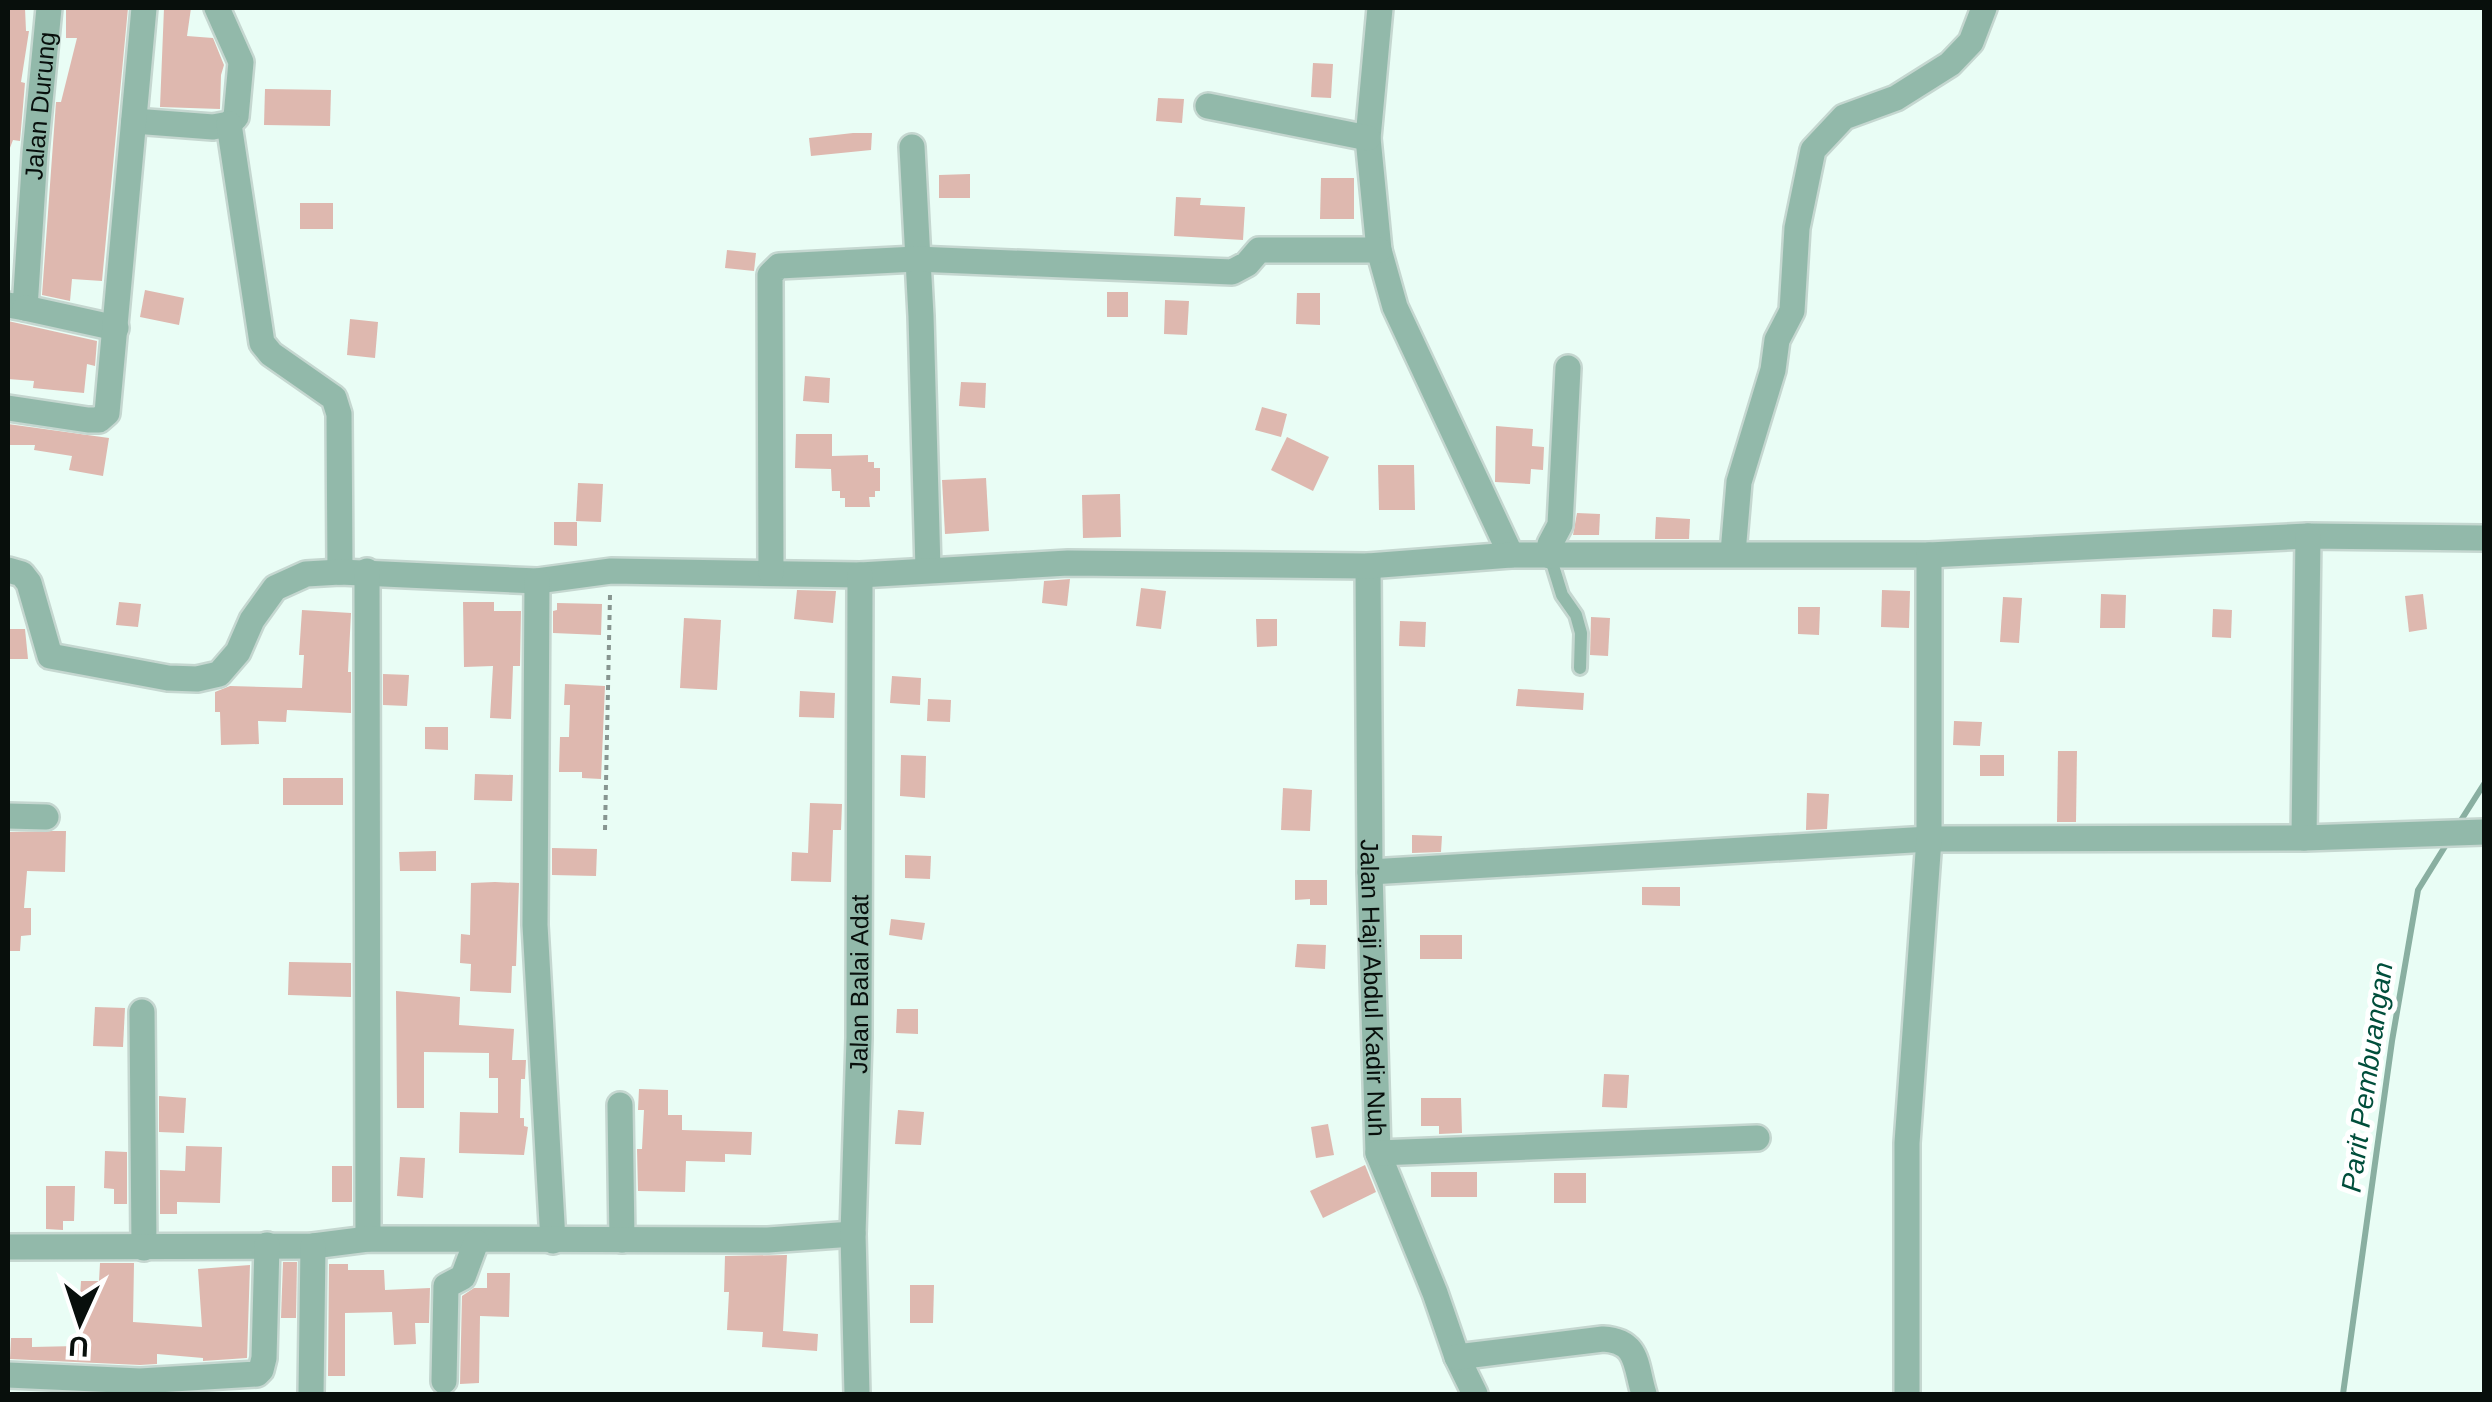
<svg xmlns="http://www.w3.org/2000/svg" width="2492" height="1402" font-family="Arial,sans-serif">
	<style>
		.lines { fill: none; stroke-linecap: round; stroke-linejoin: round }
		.stream { stroke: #89afa1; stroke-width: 6 }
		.building { fill: #deb8af }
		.service-casing { stroke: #c5d7d0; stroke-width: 18 }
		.minor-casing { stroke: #c5d7d0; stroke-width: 30 }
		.path { stroke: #879590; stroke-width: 4; stroke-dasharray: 5 5; stroke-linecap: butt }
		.service { stroke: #92b9aa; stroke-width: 12 }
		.minor { stroke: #92b9aa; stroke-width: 25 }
		.labels { text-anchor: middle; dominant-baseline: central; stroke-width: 10; stroke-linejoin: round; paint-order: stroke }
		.street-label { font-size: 25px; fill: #080f0c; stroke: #fff }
		.water-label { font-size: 28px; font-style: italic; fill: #004e3b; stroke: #fff }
	</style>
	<rect width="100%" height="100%" fill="#e9fdf5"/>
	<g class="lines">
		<g class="stream">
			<polyline points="2458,825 2484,784"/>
			<polyline points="2343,1394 2392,1041 2418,890 2449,840"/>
		</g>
	</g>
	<g class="building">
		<polygon points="8,8 25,8 26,31 29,31 21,82 25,83 20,141 13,140 8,153"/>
		<polygon points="66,8 128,8 102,281 72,279 70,301 42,295 56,102 61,102 77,38 66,38"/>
		<polygon points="164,8 191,8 187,36 213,38 224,65 221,75 220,109 160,107"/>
		<polygon points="1313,63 1333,64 1331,98 1311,97"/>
		<polygon points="265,89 331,90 330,126 264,125"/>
		<polygon points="1158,98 1184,99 1182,123 1156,121"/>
		<polygon points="853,133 872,133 871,150 811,156 809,138"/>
		<polygon points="970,174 970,198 939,198 939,175"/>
		<polygon points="1321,178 1354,178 1354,219 1320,219"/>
		<polygon points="1176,197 1201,198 1200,205 1245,207 1243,240 1174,236"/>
		<rect x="300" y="203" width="33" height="26"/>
		<polygon points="727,250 756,253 754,271 725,268"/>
		<polygon points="145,290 184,298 179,325 140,317"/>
		<rect x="1107" y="292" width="21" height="25"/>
		<polygon points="1297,293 1320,293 1320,325 1296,324"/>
		<polygon points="1165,300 1189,301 1187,335 1164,334"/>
		<polygon points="350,319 378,322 375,358 347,355"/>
		<polygon points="8,321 97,341 95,366 87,364 84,393 33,388 34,381 8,379"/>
		<polygon points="805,376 830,378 829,403 803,401"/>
		<polygon points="961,382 986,383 985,408 959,406"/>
		<polygon points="1262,407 1287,414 1281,437 1255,430"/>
		<polygon points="8,424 109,438 103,476 69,470 72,456 34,450 35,445 8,445"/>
		<polygon points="1496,426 1533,429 1532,446 1544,447 1543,470 1531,469 1530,484 1495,482"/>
		<polygon points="796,434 832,434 832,456 868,455 868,462 874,462 874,468 880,468 880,491 875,491 875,497 869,497 870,507 845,507 845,498 840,498 840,491 832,491 831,469 795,468"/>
		<polygon points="1287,437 1329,457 1313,491 1271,470"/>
		<polygon points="1378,465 1414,465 1415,510 1379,510"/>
		<polygon points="986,478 989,531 945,534 942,480"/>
		<polygon points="578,483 603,484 601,522 576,521"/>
		<polygon points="1120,494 1121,537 1083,538 1082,495"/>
		<polygon points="1577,513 1600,514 1599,535 1573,535"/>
		<polygon points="1656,517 1690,519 1689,539 1655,539"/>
		<polygon points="554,522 577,522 577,546 554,545"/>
		<polygon points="1070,579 1067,606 1042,603 1044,581"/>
		<polygon points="1141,588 1166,591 1161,629 1136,626"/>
		<polygon points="797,590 836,591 833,623 794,619"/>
		<polygon points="1882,590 1910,591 1909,628 1881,627"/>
		<polygon points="2101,594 2126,595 2125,628 2100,628"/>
		<polygon points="2423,594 2427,629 2409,632 2405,596"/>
		<polygon points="2003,597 2022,598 2019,643 2000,642"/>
		<polygon points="119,602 141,604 138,627 116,625"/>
		<polygon points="463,602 494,602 494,611 521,611 520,666 513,666 511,719 490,718 493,666 464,667"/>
		<polygon points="557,603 602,604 601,635 553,633 553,611 557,610"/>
		<polygon points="1798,607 1820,607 1819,635 1798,634"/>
		<polygon points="2213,609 2232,610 2231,638 2212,637"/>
		<polygon points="302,610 351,613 348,672 351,672 351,713 287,710 286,722 258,721 259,744 221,745 220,712 215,712 215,692 230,686 302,688 304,655 299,655"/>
		<polygon points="1591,617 1610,618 1608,656 1590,655"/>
		<polygon points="684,618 721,620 717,690 680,688"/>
		<polygon points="1256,619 1277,619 1277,646 1257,647"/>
		<polygon points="1400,621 1426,622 1425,647 1399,646"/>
		<polygon points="8,629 25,629 28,659 8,659"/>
		<polygon points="383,674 409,675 407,706 383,705"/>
		<polygon points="892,676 921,678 920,705 890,703"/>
		<polygon points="565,684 605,686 601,779 582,778 582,772 559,772 560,737 569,737 570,705 564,705"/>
		<polygon points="1518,689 1584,693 1583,710 1516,706"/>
		<polygon points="800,691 835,693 834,718 799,717"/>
		<polygon points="928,699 951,700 950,722 927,721"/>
		<polygon points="1954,721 1982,722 1980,746 1953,745"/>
		<polygon points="425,727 448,727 448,750 425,749"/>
		<polygon points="2058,751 2077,751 2076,822 2057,822"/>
		<polygon points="901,755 926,756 925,798 900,796"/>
		<rect x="1980" y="755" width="24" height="21"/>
		<polygon points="475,774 513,775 512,801 474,800"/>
		<rect x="283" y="778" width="60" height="27"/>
		<polygon points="1283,788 1312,790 1310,831 1281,830"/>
		<polygon points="1807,793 1829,794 1827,829 1806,830"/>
		<polygon points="810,803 842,804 841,830 833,830 831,882 791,881 792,852 808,853"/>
		<polygon points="54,831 66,831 65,872 27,871 24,908 31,908 31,935 21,936 20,951 8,951 8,832"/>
		<polygon points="1412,835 1442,836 1441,852 1412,853"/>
		<polygon points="552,848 597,849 596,876 552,875"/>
		<polygon points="436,851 436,871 400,871 399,852"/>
		<polygon points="905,855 931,856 930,879 905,878"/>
		<polygon points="1295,880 1327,880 1327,905 1310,905 1310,899 1295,900"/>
		<polygon points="495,882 519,883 516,966 512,966 511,993 470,991 471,964 460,963 461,934 470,935 471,883"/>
		<polygon points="1642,887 1680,887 1680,906 1642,905"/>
		<polygon points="891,919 925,923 922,940 889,935"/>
		<rect x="1420" y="935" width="42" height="24"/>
		<polygon points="1297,944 1326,945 1325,969 1295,967"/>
		<polygon points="289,962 351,963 351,997 288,995"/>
		<polygon points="396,991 460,997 459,1025 514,1029 512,1060 526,1060 525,1079 521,1079 520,1118 524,1118 524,1126 528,1127 524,1155 459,1153 460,1112 498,1113 498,1078 489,1078 489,1053 424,1052 424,1108 397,1108"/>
		<polygon points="95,1007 125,1008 123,1047 93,1046"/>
		<polygon points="897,1009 918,1009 918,1034 896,1033"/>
		<polygon points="1604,1074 1629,1075 1627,1108 1602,1107"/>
		<polygon points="639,1089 668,1090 668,1115 682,1115 682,1130 752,1132 751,1155 725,1154 725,1162 686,1161 685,1192 638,1191 637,1149 642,1149 644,1110 638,1110"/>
		<polygon points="159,1096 186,1098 184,1133 159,1132"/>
		<polygon points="1421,1098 1461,1098 1462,1133 1439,1134 1439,1126 1421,1126"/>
		<polygon points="898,1110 924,1112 921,1145 895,1144"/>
		<polygon points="1328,1124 1334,1155 1316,1158 1311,1127"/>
		<polygon points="186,1146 222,1147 220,1203 177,1202 177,1214 160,1214 160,1170 185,1171"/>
		<polygon points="105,1151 127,1152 127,1204 114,1204 114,1189 104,1188"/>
		<polygon points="400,1157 425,1158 423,1198 397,1196"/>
		<polygon points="1365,1165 1376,1192 1323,1218 1310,1191"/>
		<rect x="332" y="1166" width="20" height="36"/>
		<rect x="1431" y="1172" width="46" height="25"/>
		<rect x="1554" y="1173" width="32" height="30"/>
		<polygon points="46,1186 75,1186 74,1221 63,1221 63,1230 46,1229"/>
		<polygon points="787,1255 783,1331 818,1334 817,1351 762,1347 763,1332 727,1330 729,1292 724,1292 725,1256"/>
		<polygon points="283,1262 297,1262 296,1318 281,1318"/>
		<polygon points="100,1263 134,1263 133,1322 202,1327 198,1269 250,1265 247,1358 203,1361 203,1358 157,1354 157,1364 140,1365 10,1359 11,1338 32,1338 32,1347 77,1346 81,1281 99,1281"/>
		<polygon points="329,1264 348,1264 348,1270 384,1270 385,1290 430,1288 429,1323 415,1323 416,1344 394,1345 392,1312 345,1313 345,1376 328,1376"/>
		<polygon points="487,1273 510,1273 509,1317 480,1316 479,1383 460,1384 462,1296 474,1288 487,1288"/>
		<polygon points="910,1285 934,1285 933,1323 910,1323"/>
	</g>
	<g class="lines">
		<defs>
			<polyline id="service" points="1550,556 1562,595 1576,615 1581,633 1580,668"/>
			<g id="minor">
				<polyline points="1380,8 1368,138 1379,250 1395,307 1511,555"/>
				<polyline points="1208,106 1368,138"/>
				<polyline points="134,121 213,127 229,124 236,117 241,62 217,8"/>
				<polyline points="229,124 262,343 271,354 334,398 339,414 340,572"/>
				<polyline points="912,147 921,316 928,569"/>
				<path id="s1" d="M8,305l17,3 10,-155 14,-145"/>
				<polyline points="25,308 116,328"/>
				<polyline points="8,408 88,420 99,420 107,413 144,8"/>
				<polyline points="1733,553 1739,482 1773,370 1777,340 1792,311 1797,228 1813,150 1844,117 1896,98 1950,64 1971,42 1984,8"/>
				<polyline points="1550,556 1550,544 1560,525 1568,368"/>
				<path id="s2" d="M1368,566l2,306 8,281 57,140 22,64 18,37"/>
				<polyline points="8,570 22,574 29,583 50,656 168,678 197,679 219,674 238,652 252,620 275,588 306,574 340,572 537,581 611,571 860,575 1068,563 1368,566 1511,555 1929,555 2308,536 2482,538"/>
				<polyline points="367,571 368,1239"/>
				<polyline points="771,573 770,275 779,266 916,259 1232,272 1247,264 1259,250 1379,250"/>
				<polyline points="537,581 535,925 553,1241"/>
				<polyline points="8,816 46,817"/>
				<polyline points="2304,838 2308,536"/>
				<polyline points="1370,872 1929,839 2304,838 2484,832"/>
				<polyline points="142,1012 144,1248"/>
				<polyline points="620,1105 622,1240"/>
				<polyline points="1378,1153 1757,1138"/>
				<polyline points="8,1247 313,1246 368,1239 768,1240 853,1234"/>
				<path d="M1457,1357l146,-18c36,2 32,26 41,55"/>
				<polyline points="8,1375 140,1381 257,1374 261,1370 264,1358 267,1245"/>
				<polyline points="444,1381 446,1286 463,1277 476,1242"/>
				<polyline points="311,1394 313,1246"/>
				<path id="s3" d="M857,1394l-4,-160 6,-196 1,-463"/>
				<polyline points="1907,1394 1907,1143 1929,839 1929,555"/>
			</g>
		</defs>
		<use href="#service" class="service-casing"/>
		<use href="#minor" class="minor-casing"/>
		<polyline class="path" points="605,830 610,595"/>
		<use href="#service" class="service"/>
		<use href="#minor" class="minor"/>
	</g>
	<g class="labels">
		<g class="street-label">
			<text stroke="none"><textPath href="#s1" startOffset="220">Jalan Durung</textPath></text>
			<text stroke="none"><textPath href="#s3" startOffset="410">Jalan Balai Adat</textPath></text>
			<text stroke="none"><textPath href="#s2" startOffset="422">Jalan Haji Abdul Kadir Nuh</textPath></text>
		</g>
		<g class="water-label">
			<text transform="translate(2367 1077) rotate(-82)">Parit Pembuangan</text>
		</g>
	</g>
	<rect width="2492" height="1402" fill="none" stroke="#080f0c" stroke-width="20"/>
	<g transform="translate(80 1322) rotate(183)" stroke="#ffffff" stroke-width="8" paint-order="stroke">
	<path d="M0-8L18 38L0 25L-18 38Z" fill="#080f0c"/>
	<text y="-15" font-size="28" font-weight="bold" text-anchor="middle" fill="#080f0c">U</text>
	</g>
</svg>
